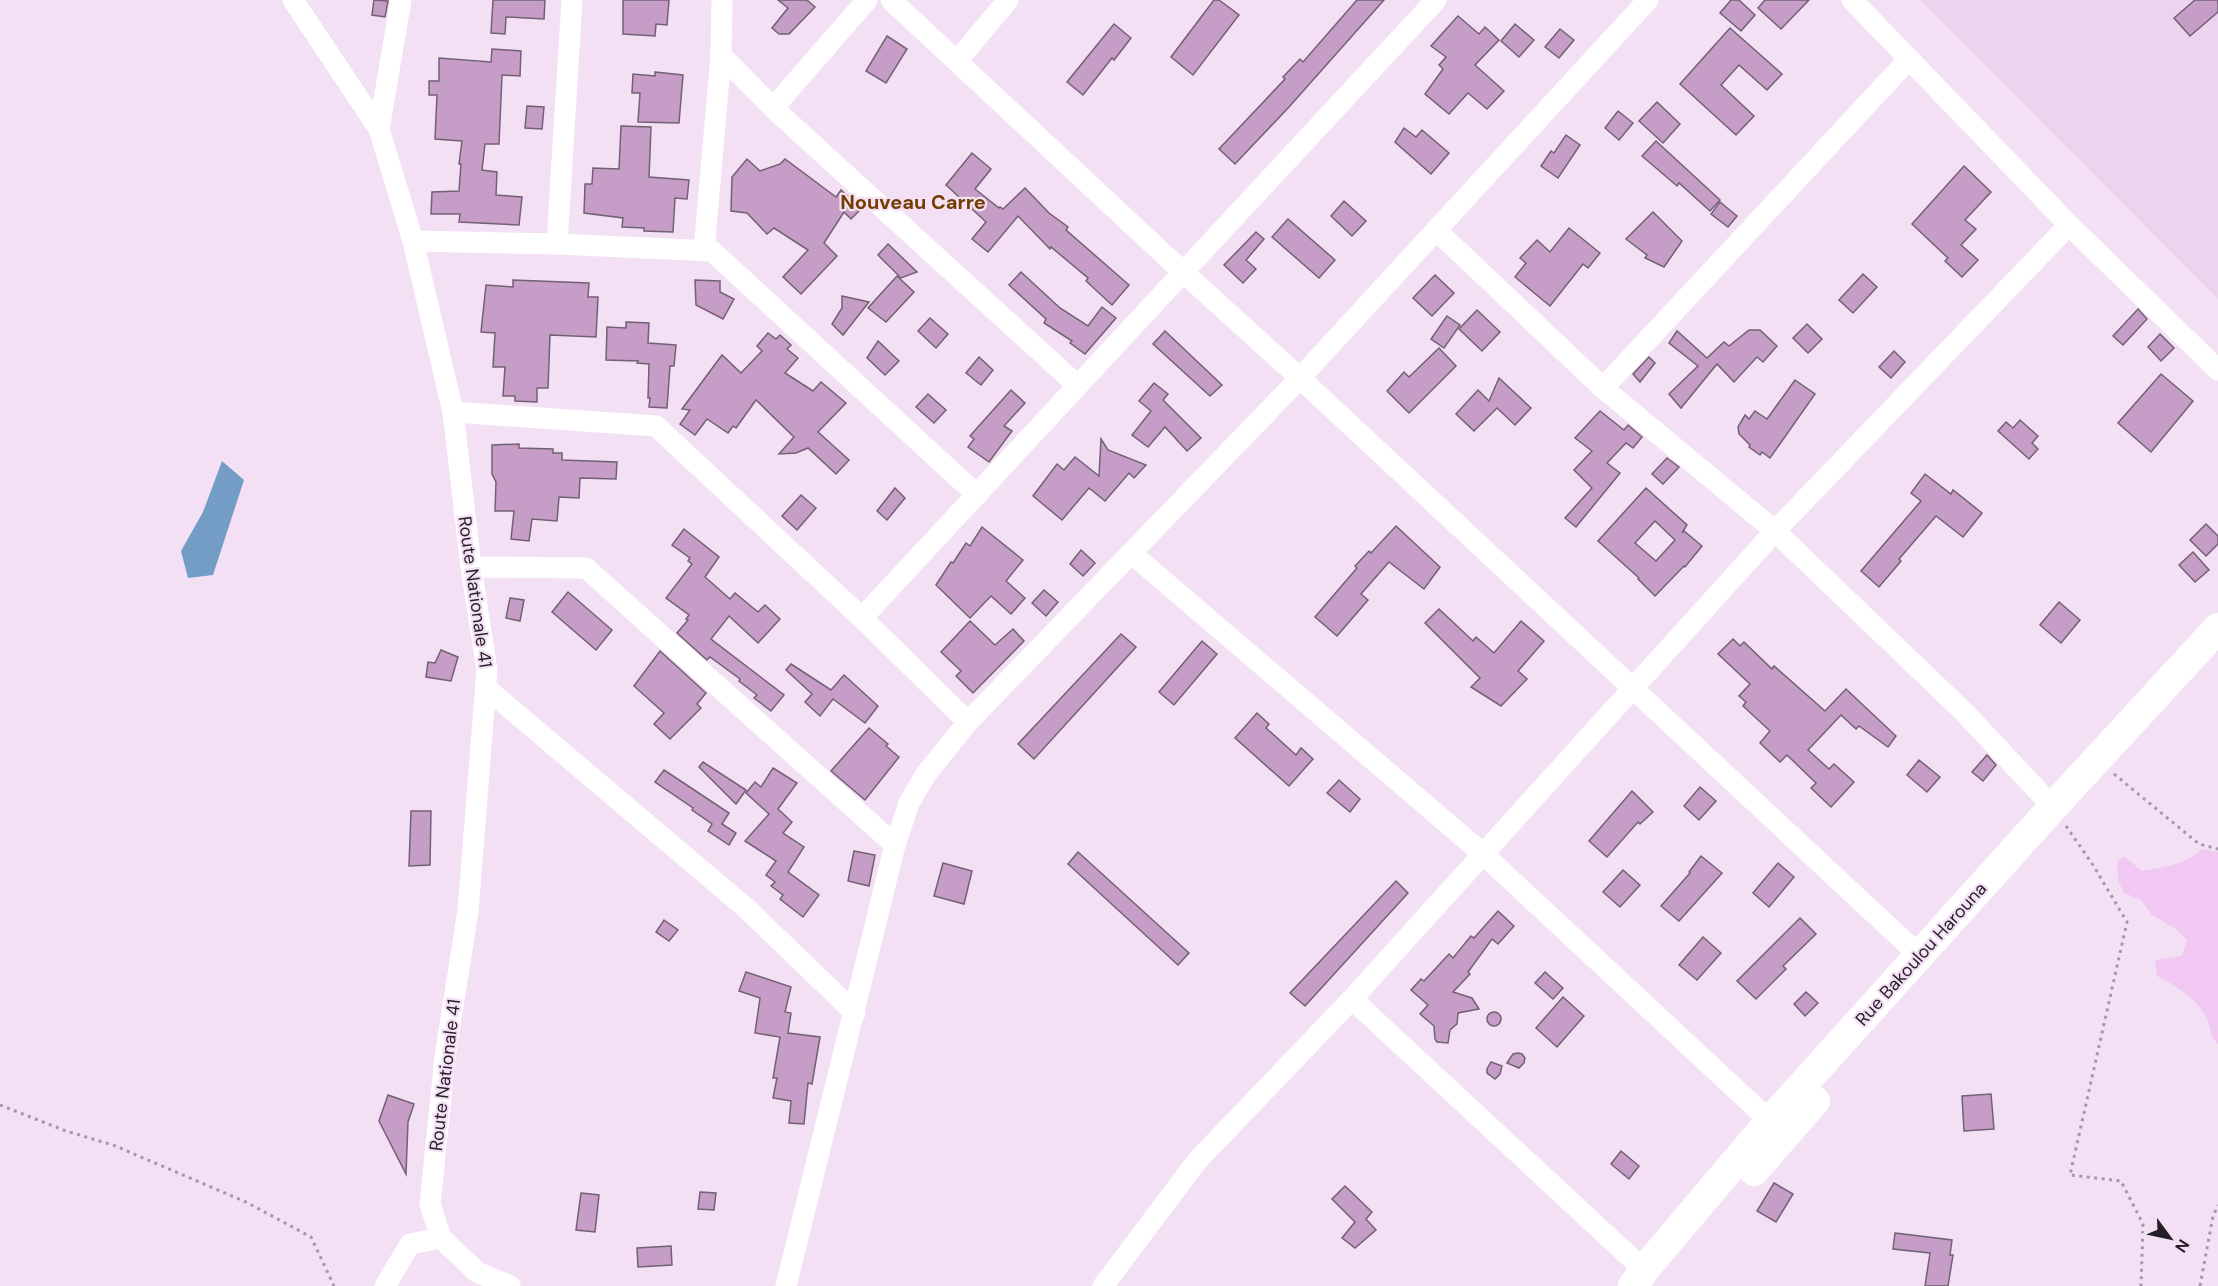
<svg xmlns="http://www.w3.org/2000/svg" width="2218" height="1286" font-family="'DM Sans',sans-serif">
	<style>
		.built { fill: #edd3ed }
		.green { fill: #f1c8f2 }
		.water { fill: #739dc5 }
		.building { fill: #c69dc7; stroke: #726173; stroke-width: 1.5; fill-rule: evenodd }
		.lines { fill: none; stroke-linecap: round; stroke-linejoin: round }
		.path { stroke: #a697a7; stroke-width: 3; stroke-dasharray: 3 4.5; stroke-linecap: butt }
		.minor { stroke: #fff; stroke-width: 21 }
		.highway { stroke: #fff; stroke-width: 30 }
		.labels { text-anchor: middle; dominant-baseline: central; stroke-width: 4.5; stroke-linejoin: round; paint-order: stroke }
		.street-label { font-size: 18px; fill: #261e26; stroke: #f4e0f5 }
		.neighbourhood-label { font-size: 20px; font-weight: bold; fill: #733c00; stroke: #f4e0f5 }
	</style>
	<rect width="100%" height="100%" fill="#f4e0f5"/>
	<polygon class="built" points="1920,0 2218,0 2218,299"/>
	<path class="green" d="M2202,849l16,3v192c-8,-6 -7,-16 -11,-25 -8,-20 -33,-34 -50,-43l-2,-16 27,-4 5,-16 -13,-12 -22,-13 -11,-15 -17,-7 -6,-13 -1,-20 8,-3 17,14c23,-4 43,-6 60,-22z"/>
	<polygon class="water" points="222,461 244,480 213,575 188,578 181,551 203,512"/>
	<g class="building">
		<polygon points="374,0 388,1 385,17 372,15"/>
		<polygon points="493,0 545,0 544,19 506,17 505,34 491,33"/>
		<polygon points="623,0 669,0 667,25 656,24 655,36 623,34"/>
		<polygon points="778,0 807,0 815,7 789,34 779,34 772,28 788,8"/>
		<polygon points="1214,0 1219,0 1239,15 1193,75 1171,57"/>
		<polygon points="1357,0 1384,0 1289,107 1235,164 1219,149 1285,79 1283,77 1300,59 1303,62"/>
		<polygon points="1731,0 1739,0 1755,15 1741,31 1720,13"/>
		<polygon points="1765,0 1809,0 1781,29 1758,8"/>
		<polygon points="2195,0 2218,0 2218,12 2190,36 2174,18"/>
		<polygon points="1458,16 1479,34 1485,27 1499,40 1475,65 1504,91 1487,109 1468,93 1449,114 1425,94 1443,69 1439,65 1446,57 1431,46"/>
		<polygon points="1114,24 1131,38 1114,60 1112,58 1083,95 1067,82"/>
		<polygon points="1515,24 1534,40 1519,57 1501,41"/>
		<polygon points="1730,28 1782,74 1767,90 1739,65 1721,85 1754,116 1736,135 1680,84"/>
		<polygon points="1560,29 1574,40 1559,58 1545,47"/>
		<polygon points="887,36 907,49 886,83 866,71"/>
		<polygon points="492,49 521,51 520,76 502,75 499,144 485,144 482,170 497,172 496,195 522,197 519,225 459,222 460,214 431,214 432,192 459,191 461,164 459,164 462,141 435,139 437,95 429,95 429,81 439,81 439,58 491,62"/>
		<polygon points="655,72 683,75 679,123 638,122 640,93 632,93 633,74 655,76"/>
		<polygon points="1657,102 1680,124 1663,143 1639,121"/>
		<polygon points="527,106 544,107 542,129 525,128"/>
		<polygon points="1618,111 1633,123 1619,140 1605,128"/>
		<polygon points="621,126 651,127 649,177 689,180 687,199 675,198 673,232 644,231 644,228 622,227 623,218 584,213 585,184 592,184 593,168 619,169"/>
		<polygon points="1404,128 1416,137 1422,130 1449,153 1431,174 1395,142"/>
		<polygon points="1566,135 1580,145 1558,178 1541,166 1551,151 1554,153"/>
		<polygon points="1656,141 1720,200 1710,211 1679,183 1677,186 1642,156"/>
		<polygon points="972,153 991,169 975,189 999,208 1000,207 1003,209 1025,188 1049,213 1068,227 1066,230 1129,285 1112,305 1086,281 1088,278 1051,247 1050,249 1018,216 988,252 972,239 986,222 946,185"/>
		<polygon points="747,159 760,171 780,164 785,159 836,197 841,190 861,209 851,219 844,212 824,243 837,256 801,294 783,277 808,250 774,228 767,234 747,213 731,211 732,177"/>
		<polygon points="1964,166 1991,192 1965,220 1976,229 1961,245 1978,260 1962,277 1945,261 1948,258 1912,224"/>
		<polygon points="1344,201 1366,221 1352,236 1331,216"/>
		<polygon points="1720,202 1737,216 1728,227 1711,214"/>
		<polygon points="1653,212 1682,241 1664,267 1645,258 1647,255 1626,239"/>
		<polygon points="1288,219 1335,260 1319,278 1272,237"/>
		<polygon points="1569,228 1600,253 1588,268 1583,264 1550,306 1515,277 1526,263 1520,258 1537,240 1550,252"/>
		<polygon points="1256,232 1264,239 1246,260 1256,269 1243,283 1224,265"/>
		<polygon points="888,244 917,272 901,278 878,255"/>
		<polygon points="1021,272 1060,308 1088,326 1102,307 1116,318 1085,354 1070,343 1072,341 1044,323 1046,319 1009,285"/>
		<polygon points="1863,274 1877,287 1853,313 1839,300"/>
		<polygon points="1435,275 1454,293 1432,316 1413,298"/>
		<polygon points="897,276 914,292 886,322 868,308"/>
		<polygon points="513,280 589,283 588,297 598,297 596,337 550,335 548,388 537,388 537,402 515,401 515,396 503,396 505,367 493,367 495,333 481,332 486,285 513,287"/>
		<polygon points="695,280 720,281 720,292 734,299 723,319 696,305"/>
		<polygon points="842,296 869,302 843,335 832,324 842,308"/>
		<polygon points="2138,309 2147,319 2123,345 2113,336"/>
		<polygon points="1477,310 1500,332 1482,351 1459,329"/>
		<polygon points="1447,316 1460,325 1444,348 1431,339"/>
		<polygon points="930,318 948,334 936,348 918,331"/>
		<polygon points="626,322 649,323 648,343 676,345 674,366 670,366 667,408 649,407 650,398 648,398 649,364 637,363 638,361 606,360 607,327 626,328"/>
		<polygon points="1807,324 1822,339 1808,353 1793,338"/>
		<polygon points="1749,330 1760,330 1777,346 1763,362 1757,357 1734,382 1717,364 1681,408 1669,394 1698,366 1669,343 1677,331 1707,358 1724,342 1729,346"/>
		<polygon points="1165,331 1222,385 1210,396 1153,344"/>
		<polygon points="768,333 776,339 780,335 791,345 787,349 798,358 785,373 813,391 821,382 846,403 818,432 849,460 836,474 808,448 796,453 779,454 794,437 756,400 736,428 733,426 728,433 707,419 695,435 680,424 690,410 682,409 722,355 741,373 762,351 757,346"/>
		<polygon points="2160,334 2174,348 2161,361 2148,347"/>
		<polygon points="878,341 899,361 885,375 867,358"/>
		<polygon points="1439,348 1456,366 1409,413 1387,391 1404,372 1409,377"/>
		<polygon points="1894,351 1905,362 1891,378 1879,367"/>
		<polygon points="979,357 993,370 981,385 966,373"/>
		<polygon points="1649,357 1655,363 1640,382 1633,374"/>
		<polygon points="2161,374 2193,401 2151,452 2118,423"/>
		<polygon points="1499,378 1531,408 1515,425 1497,408 1474,431 1456,414 1478,390 1489,401"/>
		<polygon points="1795,380 1815,394 1770,458 1762,452 1760,455 1749,447 1750,445 1739,434 1738,427 1745,415 1749,419 1755,411 1767,419"/>
		<polygon points="1154,383 1168,394 1163,400 1201,438 1187,451 1165,427 1148,447 1132,435 1151,411 1139,401"/>
		<polygon points="1011,390 1025,403 1004,426 1012,431 989,462 968,447 974,439 970,436"/>
		<polygon points="928,394 946,410 934,423 916,407"/>
		<polygon points="1600,411 1624,430 1628,425 1642,437 1633,448 1626,443 1607,463 1620,473 1576,527 1565,518 1592,488 1574,470 1592,451 1575,438"/>
		<polygon points="2020,420 2038,436 2032,443 2038,449 2029,459 1998,431 2006,422 2013,428"/>
		<polygon points="1101,439 1108,450 1146,465 1134,478 1129,473 1105,501 1089,488 1062,520 1033,496 1057,464 1064,470 1075,457 1099,476"/>
		<polygon points="519,444 519,448 553,449 553,453 562,453 562,460 617,462 616,479 580,478 579,498 559,497 557,521 532,519 529,541 511,539 514,511 495,511 496,482 492,474 492,445"/>
		<polygon points="1667,458 1679,467 1663,484 1652,474"/>
		<polygon points="1925,474 1951,494 1953,490 1982,513 1963,537 1936,516 1899,559 1901,561 1879,587 1861,571 1921,501 1911,493"/>
		<polygon points="895,488 905,498 887,520 877,511"/>
		<path d="M1646,488l41,37 -5,8 2,-2 18,15 -17,21 -1,-1 -29,30 -17,-17 1,-1 -41,-37zM1655,521l20,19 -19,21 -21,-18z"/>
		<polygon points="801,495 816,508 797,530 782,516"/>
		<polygon points="2206,524 2218,536 2218,544 2206,556 2190,540"/>
		<polygon points="1396,526 1440,567 1424,589 1389,562 1361,594 1368,600 1337,636 1315,617 1357,568 1355,566 1369,551 1371,553"/>
		<polygon points="982,527 1023,560 1006,581 1025,598 1011,614 991,596 970,618 936,585 951,562 953,563 966,543 970,546"/>
		<polygon points="684,529 719,557 705,577 730,599 735,593 758,612 765,605 780,619 758,643 729,616 711,639 784,695 771,711 754,698 757,695 739,681 740,679 710,657 707,660 677,633 688,620 686,619 689,615 666,598 692,564 688,561 690,558 672,545"/>
		<polygon points="1081,550 1095,563 1083,576 1070,564"/>
		<polygon points="2193,552 2209,570 2195,582 2179,565"/>
		<polygon points="1044,590 1058,602 1046,616 1032,603"/>
		<polygon points="568,592 612,630 596,650 552,612"/>
		<polygon points="510,598 524,600 520,621 506,618"/>
		<polygon points="2059,602 2080,620 2061,643 2040,625"/>
		<polygon points="1439,609 1473,641 1476,637 1494,653 1521,621 1544,641 1518,671 1527,679 1501,706 1471,687 1480,678 1425,623"/>
		<polygon points="970,621 995,645 1013,629 1024,641 973,693 956,676 961,671 941,652"/>
		<polygon points="1121,634 1136,647 1034,759 1018,744"/>
		<polygon points="1733,639 1740,646 1744,642 1772,669 1774,666 1825,711 1846,689 1896,736 1888,747 1859,726 1856,729 1841,715 1808,750 1829,769 1834,764 1854,782 1831,807 1811,788 1816,783 1787,755 1780,762 1760,743 1770,731 1743,706 1746,702 1739,696 1750,684 1718,654"/>
		<polygon points="1202,641 1217,654 1174,705 1159,692"/>
		<polygon points="441,650 458,657 451,681 426,677 428,662 435,663"/>
		<polygon points="660,651 706,693 697,704 701,708 670,739 654,724 664,713 634,686"/>
		<polygon points="791,664 831,690 844,675 878,706 865,723 833,699 820,716 805,702 812,694 786,670"/>
		<polygon points="1257,713 1269,724 1266,728 1296,755 1301,748 1313,759 1289,786 1235,738"/>
		<polygon points="869,728 888,744 886,746 899,757 865,800 831,771"/>
		<polygon points="1987,755 1996,765 1983,781 1972,772"/>
		<polygon points="1919,760 1940,777 1927,792 1907,775"/>
		<polygon points="703,762 746,790 736,804 699,767"/>
		<polygon points="773,768 797,783 778,809 792,822 783,833 804,847 788,872 819,895 803,917 780,899 783,895 771,886 775,882 766,875 776,861 745,841 769,814 746,793 755,782 761,787"/>
		<polygon points="664,770 729,813 722,824 736,833 729,845 708,831 712,824 692,810 693,808 655,782"/>
		<polygon points="1339,780 1360,799 1350,812 1327,793"/>
		<polygon points="1700,787 1716,801 1699,820 1684,806"/>
		<polygon points="1632,791 1653,812 1640,824 1638,822 1607,857 1589,841"/>
		<polygon points="411,811 431,811 430,865 409,866"/>
		<polygon points="854,851 875,855 869,886 848,881"/>
		<polygon points="1078,852 1189,953 1178,965 1068,864"/>
		<polygon points="1701,856 1722,873 1679,921 1661,906 1690,873 1689,872"/>
		<polygon points="943,863 972,871 964,904 934,896"/>
		<polygon points="1778,863 1794,877 1769,907 1753,893"/>
		<polygon points="1623,870 1640,885 1620,907 1603,892"/>
		<polygon points="1396,881 1408,893 1305,1006 1290,993"/>
		<polygon points="1498,911 1514,926 1498,944 1492,939 1468,972 1470,974 1453,992 1472,998 1479,1009 1458,1013 1457,1024 1450,1030 1448,1043 1437,1042 1435,1039 1434,1026 1420,1014 1428,1005 1411,990 1421,979 1424,981 1449,954 1453,958 1471,936 1474,938"/>
		<polygon points="1800,918 1816,934 1783,966 1786,969 1756,999 1737,981"/>
		<polygon points="664,920 678,930 669,941 656,932"/>
		<polygon points="1703,937 1721,953 1697,980 1679,965"/>
		<polygon points="746,972 791,987 785,1012 791,1013 788,1033 820,1037 812,1084 808,1083 804,1124 789,1123 791,1101 773,1098 777,1078 773,1078 780,1037 755,1033 760,998 739,991"/>
		<polygon points="1545,972 1563,988 1553,999 1535,983"/>
		<polygon points="1806,992 1818,1003 1805,1016 1794,1004"/>
		<polygon points="1563,997 1584,1016 1557,1047 1536,1028"/>
		<circle cx="1494" cy="1019" r="7"/>
		<polygon points="1518,1053 1522,1054 1525,1058 1524,1063 1519,1068 1507,1063 1513,1054"/>
		<polygon points="1491,1062 1502,1066 1500,1074 1495,1079 1487,1073 1487,1069"/>
		<polygon points="1991,1094 1994,1129 1964,1131 1962,1096"/>
		<polygon points="388,1095 414,1104 408,1122 406,1174 379,1121"/>
		<polygon points="1621,1151 1639,1166 1629,1179 1611,1164"/>
		<polygon points="1774,1183 1793,1194 1776,1222 1757,1211"/>
		<polygon points="1345,1186 1372,1212 1366,1219 1376,1230 1355,1248 1342,1238 1355,1222 1332,1199"/>
		<polygon points="700,1192 716,1193 714,1210 698,1209"/>
		<polygon points="581,1193 599,1195 595,1232 576,1230"/>
		<polygon points="1895,1233 1952,1240 1950,1255 1953,1255 1948,1286 1925,1286 1930,1253 1893,1249"/>
		<polygon points="671,1246 672,1265 638,1267 637,1248"/>
	</g>
	<g class="lines">
		<g class="path">
			<polyline points="2114,774 2199,844 2218,849"/>
			<polyline points="2066,826 2093,865 2127,922 2070,1175 2121,1181 2143,1224 2141,1286"/>
			<polyline points="0,1105 66,1131 113,1145 246,1202 311,1237 334,1286"/>
			<polyline points="2200,1286 2213,1216 2218,1205"/>
		</g>
		<g class="minor">
			<polyline points="293,0 379,129 413,241 453,412 471,567 487,670 468,911 445,1057 430,1204 441,1238 477,1272 510,1286"/>
			<polyline points="891,0 1183,272 1300,378 1920,956"/>
			<polyline points="1852,0 2069,225 2218,370"/>
			<polyline points="721,55 773,108 1077,385"/>
			<polyline points="957,61 1008,0"/>
			<polyline points="773,108 867,0"/>
			<polyline points="379,129 401,0"/>
			<polyline points="1436,230 1603,388 1775,531 1964,712 2053,807"/>
			<polyline points="413,241 557,244 712,251 977,495"/>
			<polyline points="557,244 572,0"/>
			<polyline points="704,251 721,55 722,0"/>
			<polyline points="1603,388 1909,59"/>
			<polyline points="453,412 656,426 862,618 968,722"/>
			<polyline points="1131,553 1482,853 1770,1121"/>
			<polyline points="471,567 586,568 895,845"/>
			<polyline points="862,618 1436,0"/>
			<polyline points="486,688 746,908 855,1013"/>
			<polyline points="1352,999 1644,1270"/>
			<polyline points="385,1286 410,1244 441,1238"/>
			<polyline points="786,1286 895,845 909,803 926,774 968,722 1300,378 1648,0"/>
			<polyline points="1103,1286 1197,1161 1352,999 1775,531 2069,225"/>
		</g>
		<g class="highway">
			<polyline points="1754,1171 1815,1101"/>
			<polyline points="1633,1286 1644,1270 1770,1121 2053,807 2218,628"/>
		</g>
	</g>
	<g class="labels">
		<g class="street-label">
			<text transform="translate(475 592) rotate(82)">Route Nationale 41</text>
			<text transform="translate(1921 954) rotate(-48)">Rue Bakoulou Harouna</text>
			<text transform="translate(445 1075) rotate(-83)">Route Nationale 41</text>
		</g>
		<g class="neighbourhood-label">
			<text x="913" y="202">Nouveau Carre</text>
		</g>
	</g>
	<g transform="translate(2170 1238) rotate(123)" stroke="#f4e0f5" stroke-width="4.5" paint-order="stroke">
	<path d="M0-4.5L10 22L0 15L-10 22Z" fill="#261e26"/>
	<text y="-9" font-size="16" font-weight="bold" text-anchor="middle" fill="#261e26">N</text>
	</g>
</svg>
